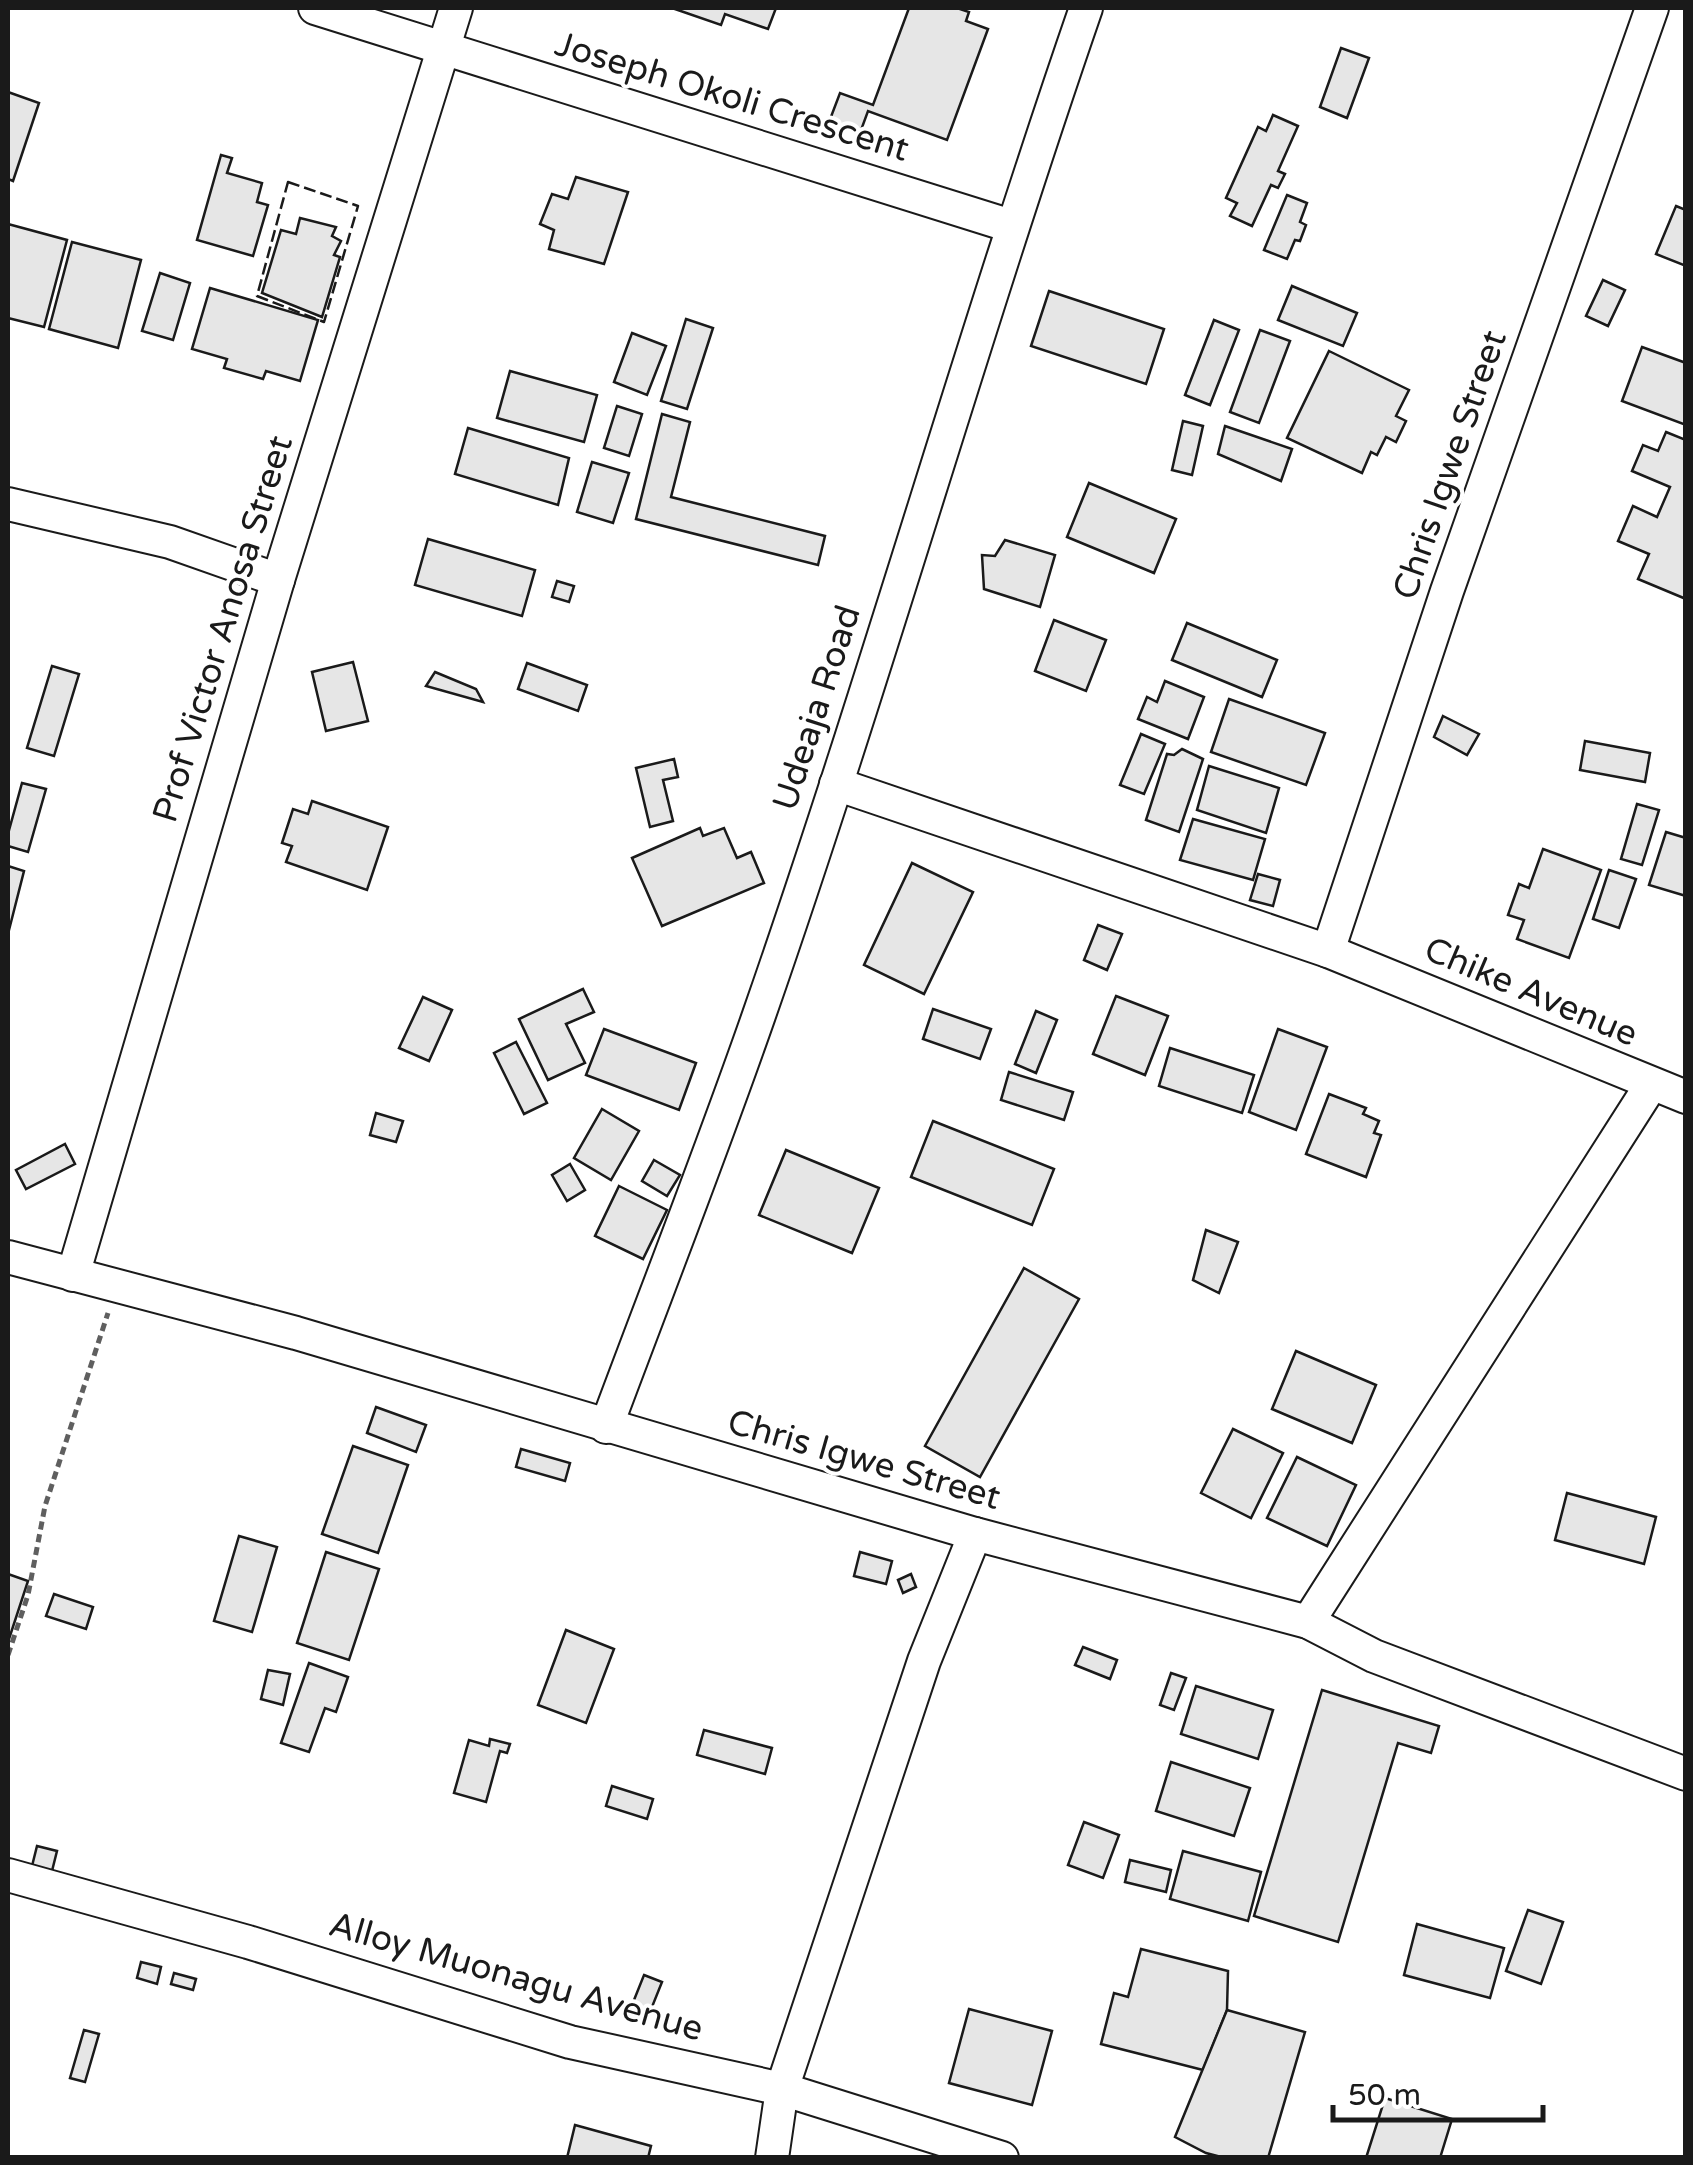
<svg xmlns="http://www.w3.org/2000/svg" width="1693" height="2165" font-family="'Varela Round',sans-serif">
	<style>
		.building { fill: #e6e6e6; stroke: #1a1a1a; stroke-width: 2.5 }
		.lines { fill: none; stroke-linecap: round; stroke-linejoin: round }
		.minor-casing { stroke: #1a1a1a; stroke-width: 36 }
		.path { stroke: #5f5f5f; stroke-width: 5; stroke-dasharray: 8 5; stroke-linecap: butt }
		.minor { stroke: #fff; stroke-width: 32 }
		.fence { stroke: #1a1a1a; stroke-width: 2.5; stroke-dasharray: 12 5; stroke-linecap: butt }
		.labels { text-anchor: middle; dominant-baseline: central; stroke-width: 8; stroke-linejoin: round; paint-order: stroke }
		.street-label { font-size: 35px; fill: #1a1a1a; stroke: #fff }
	</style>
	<rect width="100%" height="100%" fill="#fff"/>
	<g class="building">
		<polygon points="672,8 776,8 768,29 725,14 721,25"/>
		<polygon points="909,8 957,8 969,12 966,21 988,29 947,140 868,111 860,133 829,122 840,93 873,105"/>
		<polygon points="1341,48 1369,58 1347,118 1320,107"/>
		<polygon points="8,92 39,103 13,181 8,179"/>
		<polygon points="1273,115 1298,126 1278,171 1285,174 1278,188 1271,185 1252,226 1230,216 1237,203 1226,198 1258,127 1266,131"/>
		<polygon points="221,155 232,158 227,173 262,183 257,202 268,205 253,256 197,240"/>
		<polygon points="576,177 628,192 604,264 549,249 554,230 540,224 552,194 568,199"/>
		<polygon points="1287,195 1307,203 1300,222 1306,225 1300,241 1295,240 1287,259 1264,250"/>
		<polygon points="1676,206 1686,210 1686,266 1656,254"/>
		<polygon points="300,218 336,227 332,236 341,241 334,255 340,257 322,317 262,293 281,230 296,234"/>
		<polygon points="8,224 67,240 44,327 8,318"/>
		<polygon points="72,242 141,260 118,348 49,329"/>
		<polygon points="160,273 190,283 173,340 142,331"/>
		<polygon points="1603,280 1625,290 1608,326 1586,316"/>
		<polygon points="1292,286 1357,313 1343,346 1278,320"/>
		<polygon points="210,288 318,320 300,381 266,371 263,379 224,368 227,359 192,349"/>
		<polygon points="1049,291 1164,329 1146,384 1031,346"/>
		<polygon points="686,319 713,328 687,409 661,401"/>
		<polygon points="1214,320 1239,330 1210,405 1185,395"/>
		<polygon points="1260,330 1290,341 1259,423 1230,412"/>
		<polygon points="632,333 666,346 647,395 614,382"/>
		<polygon points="1642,347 1686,363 1686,425 1622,401"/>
		<polygon points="1329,351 1409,390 1396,416 1406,421 1396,442 1386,437 1377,455 1371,452 1362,473 1287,438"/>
		<polygon points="510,371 597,395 584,442 497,418"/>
		<polygon points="617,406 642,414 629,456 604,448"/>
		<polygon points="662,414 690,422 671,497 825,536 818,565 636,519"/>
		<polygon points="1183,421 1203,426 1192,475 1172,470"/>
		<polygon points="1225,426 1292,449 1281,481 1218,454"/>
		<polygon points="468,428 569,458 558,505 455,474"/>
		<polygon points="1666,432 1686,440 1686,599 1638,579 1649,554 1618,541 1633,506 1657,517 1670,487 1632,471 1643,445 1658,451"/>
		<polygon points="592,462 629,473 613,523 577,512"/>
		<polygon points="1089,483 1176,519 1154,573 1067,537"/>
		<polygon points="428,539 535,570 522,616 415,585"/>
		<polygon points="1005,540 1055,555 1040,607 984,589 982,555 995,556"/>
		<polygon points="557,581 574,586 569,602 552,597"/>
		<polygon points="1054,620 1106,640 1086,691 1035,671"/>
		<polygon points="1187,623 1277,660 1262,697 1172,660"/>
		<polygon points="353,662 368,721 326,731 312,672"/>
		<polygon points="527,663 587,685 578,711 518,689"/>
		<polygon points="52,666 79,674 54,756 27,748"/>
		<polygon points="435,672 476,689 483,702 426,686"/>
		<polygon points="1165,681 1204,697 1188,739 1138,719 1147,697 1157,702"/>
		<polygon points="1229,699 1325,733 1306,785 1211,752"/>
		<polygon points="1443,716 1479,734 1467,755 1434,737"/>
		<polygon points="1141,734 1165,744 1144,794 1120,785"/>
		<polygon points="1585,741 1650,753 1645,782 1580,770"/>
		<polygon points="1182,749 1203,759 1179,832 1146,820 1167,754 1174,755"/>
		<polygon points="674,759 678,777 663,780 673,821 650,827 636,768"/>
		<polygon points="1209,766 1279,788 1266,833 1197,810"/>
		<polygon points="22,783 46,789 28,852 8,846 8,834"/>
		<polygon points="312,801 388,827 367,890 286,862 292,846 282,843 293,809 308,814"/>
		<polygon points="1637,804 1659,810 1642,865 1621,859"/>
		<polygon points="1193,819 1265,839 1253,880 1180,860"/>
		<polygon points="700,828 703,836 724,828 737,858 751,852 764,883 662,926 632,858"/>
		<polygon points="1666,832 1686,838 1686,896 1649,885"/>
		<polygon points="1543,849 1601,870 1569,958 1517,939 1524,920 1508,915 1519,884 1529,888"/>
		<polygon points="912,863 973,892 924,994 864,965"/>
		<polygon points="8,866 24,871 8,934"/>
		<polygon points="1609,870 1636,879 1619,928 1593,919"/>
		<polygon points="1258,874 1280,880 1273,906 1250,900"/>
		<polygon points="1098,925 1122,934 1107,970 1084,960"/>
		<polygon points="583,989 594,1012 566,1024 585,1063 548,1080 519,1019"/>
		<polygon points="1116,996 1168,1016 1145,1075 1093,1054"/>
		<polygon points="423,997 452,1010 429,1061 399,1048"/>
		<polygon points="933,1009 991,1029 980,1059 923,1039"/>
		<polygon points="1036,1011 1057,1020 1036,1073 1015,1064"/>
		<polygon points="604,1029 696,1063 679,1110 586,1075"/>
		<polygon points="1278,1029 1327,1047 1296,1130 1249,1112"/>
		<polygon points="516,1042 547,1103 524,1114 494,1053"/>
		<polygon points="1170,1048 1254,1075 1242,1113 1159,1086"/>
		<polygon points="1009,1072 1073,1092 1064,1120 1001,1100"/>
		<polygon points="1329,1094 1366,1108 1363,1114 1379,1121 1374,1133 1381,1135 1366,1177 1306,1154"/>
		<polygon points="602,1109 639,1131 611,1180 574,1158"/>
		<polygon points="376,1113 403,1121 396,1142 370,1135"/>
		<polygon points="933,1121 1054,1169 1032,1225 911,1177"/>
		<polygon points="65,1144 75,1164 26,1189 16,1170"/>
		<polygon points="786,1150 879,1188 852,1253 759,1215"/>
		<polygon points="654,1160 680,1175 667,1196 642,1181"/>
		<polygon points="570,1164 585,1190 567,1201 552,1175"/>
		<polygon points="619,1186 667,1210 643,1259 595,1236"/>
		<polygon points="1206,1230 1238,1242 1219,1293 1193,1280"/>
		<polygon points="1024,1268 1079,1299 980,1477 925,1446"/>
		<polygon points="1296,1351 1376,1385 1352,1443 1272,1409"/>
		<polygon points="376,1407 426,1425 416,1452 367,1433"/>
		<polygon points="1233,1429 1283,1453 1251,1518 1201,1493"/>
		<polygon points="353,1446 408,1465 378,1553 322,1534"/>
		<polygon points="521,1449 570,1463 565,1481 516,1467"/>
		<polygon points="1297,1457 1356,1485 1327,1546 1267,1518"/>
		<polygon points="1567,1493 1656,1517 1644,1564 1555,1540"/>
		<polygon points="239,1536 277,1547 252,1632 214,1621"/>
		<polygon points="326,1552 379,1569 349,1660 297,1643"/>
		<polygon points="860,1552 892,1561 886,1584 854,1576"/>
		<polygon points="8,1574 28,1581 8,1642"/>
		<polygon points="911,1574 916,1587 903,1593 898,1580"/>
		<polygon points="54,1594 93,1607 86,1629 46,1616"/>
		<polygon points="566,1630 614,1649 586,1723 538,1705"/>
		<polygon points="1083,1647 1117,1660 1110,1679 1075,1665"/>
		<polygon points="309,1663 348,1677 336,1712 325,1708 309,1752 281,1743"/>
		<polygon points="268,1670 290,1674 283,1705 261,1699"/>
		<polygon points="1171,1673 1186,1678 1174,1710 1160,1705"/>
		<polygon points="1196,1686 1273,1710 1258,1759 1181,1734"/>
		<polygon points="1322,1690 1439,1726 1431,1753 1398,1743 1338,1942 1254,1916"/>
		<polygon points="704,1730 772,1748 765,1774 697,1755"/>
		<polygon points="490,1739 510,1744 507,1753 500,1751 486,1802 454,1793 469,1740 489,1746"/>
		<polygon points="1171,1762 1250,1788 1234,1836 1156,1811"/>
		<polygon points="612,1786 653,1799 647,1819 606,1806"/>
		<polygon points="1084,1822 1119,1835 1103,1878 1068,1865"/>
		<polygon points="37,1846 57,1851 52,1871 32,1866"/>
		<polygon points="1183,1851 1261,1872 1248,1921 1170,1899"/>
		<polygon points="1130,1860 1171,1870 1166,1892 1125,1882"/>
		<polygon points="1528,1910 1563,1922 1541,1984 1506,1971"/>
		<polygon points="1417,1924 1504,1948 1490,1998 1404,1975"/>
		<polygon points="1141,1949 1228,1971 1227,2010 1203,2070 1101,2044 1114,1993 1128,1997"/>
		<polygon points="141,1962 161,1967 157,1984 137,1978"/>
		<polygon points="174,1973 196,1979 193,1990 171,1984"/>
		<polygon points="644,1975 662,1982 648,2017 630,2010"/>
		<polygon points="969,2009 1052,2031 1032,2105 949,2083"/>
		<polygon points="1227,2010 1305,2032 1268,2158 1225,2158 1206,2153 1175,2137"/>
		<polygon points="84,2030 99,2034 85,2082 70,2078"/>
		<polygon points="1385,2098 1452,2119 1440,2158 1366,2158"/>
		<polygon points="575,2125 651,2146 648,2158 567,2158"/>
	</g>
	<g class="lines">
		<defs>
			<g id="minor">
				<polyline points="315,8 1011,226"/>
				<polyline points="8,504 170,542 278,580"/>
				<polyline points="836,784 1328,951 1686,1097"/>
				<polyline points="1328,951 1447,591 1652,8"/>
				<polyline points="8,1257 296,1333 975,1534 1308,1622 1374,1656 1686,1774"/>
				<polyline points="73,1275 278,580 456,8"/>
				<path d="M606,1427c51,-137 105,-274 153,-412 116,-333 212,-674 327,-1007"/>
				<polyline points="1308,1622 1651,1085"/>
				<polyline points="8,1875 248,1942 570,2042 782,2089 1002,2158"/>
				<polyline points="772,2158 782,2089 924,1661 975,1534"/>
			</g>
		</defs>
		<use href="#minor" class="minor-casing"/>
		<polyline class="path" points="8,1655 28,1595 45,1506 108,1313"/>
		<use href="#minor" class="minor"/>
		<polygon class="fence" points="288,182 358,206 324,322 257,296"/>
	</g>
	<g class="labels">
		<g class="street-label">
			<text transform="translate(732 97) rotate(17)">Joseph Okoli Crescent</text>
			<text transform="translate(1450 465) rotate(-71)">Chris Igwe Street</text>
			<text transform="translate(223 629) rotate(-73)">Prof Victor Anosa Street</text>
			<text transform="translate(817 708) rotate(-72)">Udeaja Road</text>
			<text transform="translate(1531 992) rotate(23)">Chike Avenue</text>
			<text transform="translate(864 1460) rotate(16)">Chris Igwe Street</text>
			<text transform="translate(516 1977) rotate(16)">Alloy Muonagu Avenue</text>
		</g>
	</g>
	<rect width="1693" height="2165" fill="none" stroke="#1a1a1a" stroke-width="20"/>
	<path d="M1333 2105v15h210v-15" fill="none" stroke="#1a1a1a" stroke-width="5"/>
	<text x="1348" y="2105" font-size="30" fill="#1a1a1a" stroke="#ffffff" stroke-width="8" paint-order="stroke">50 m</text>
</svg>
